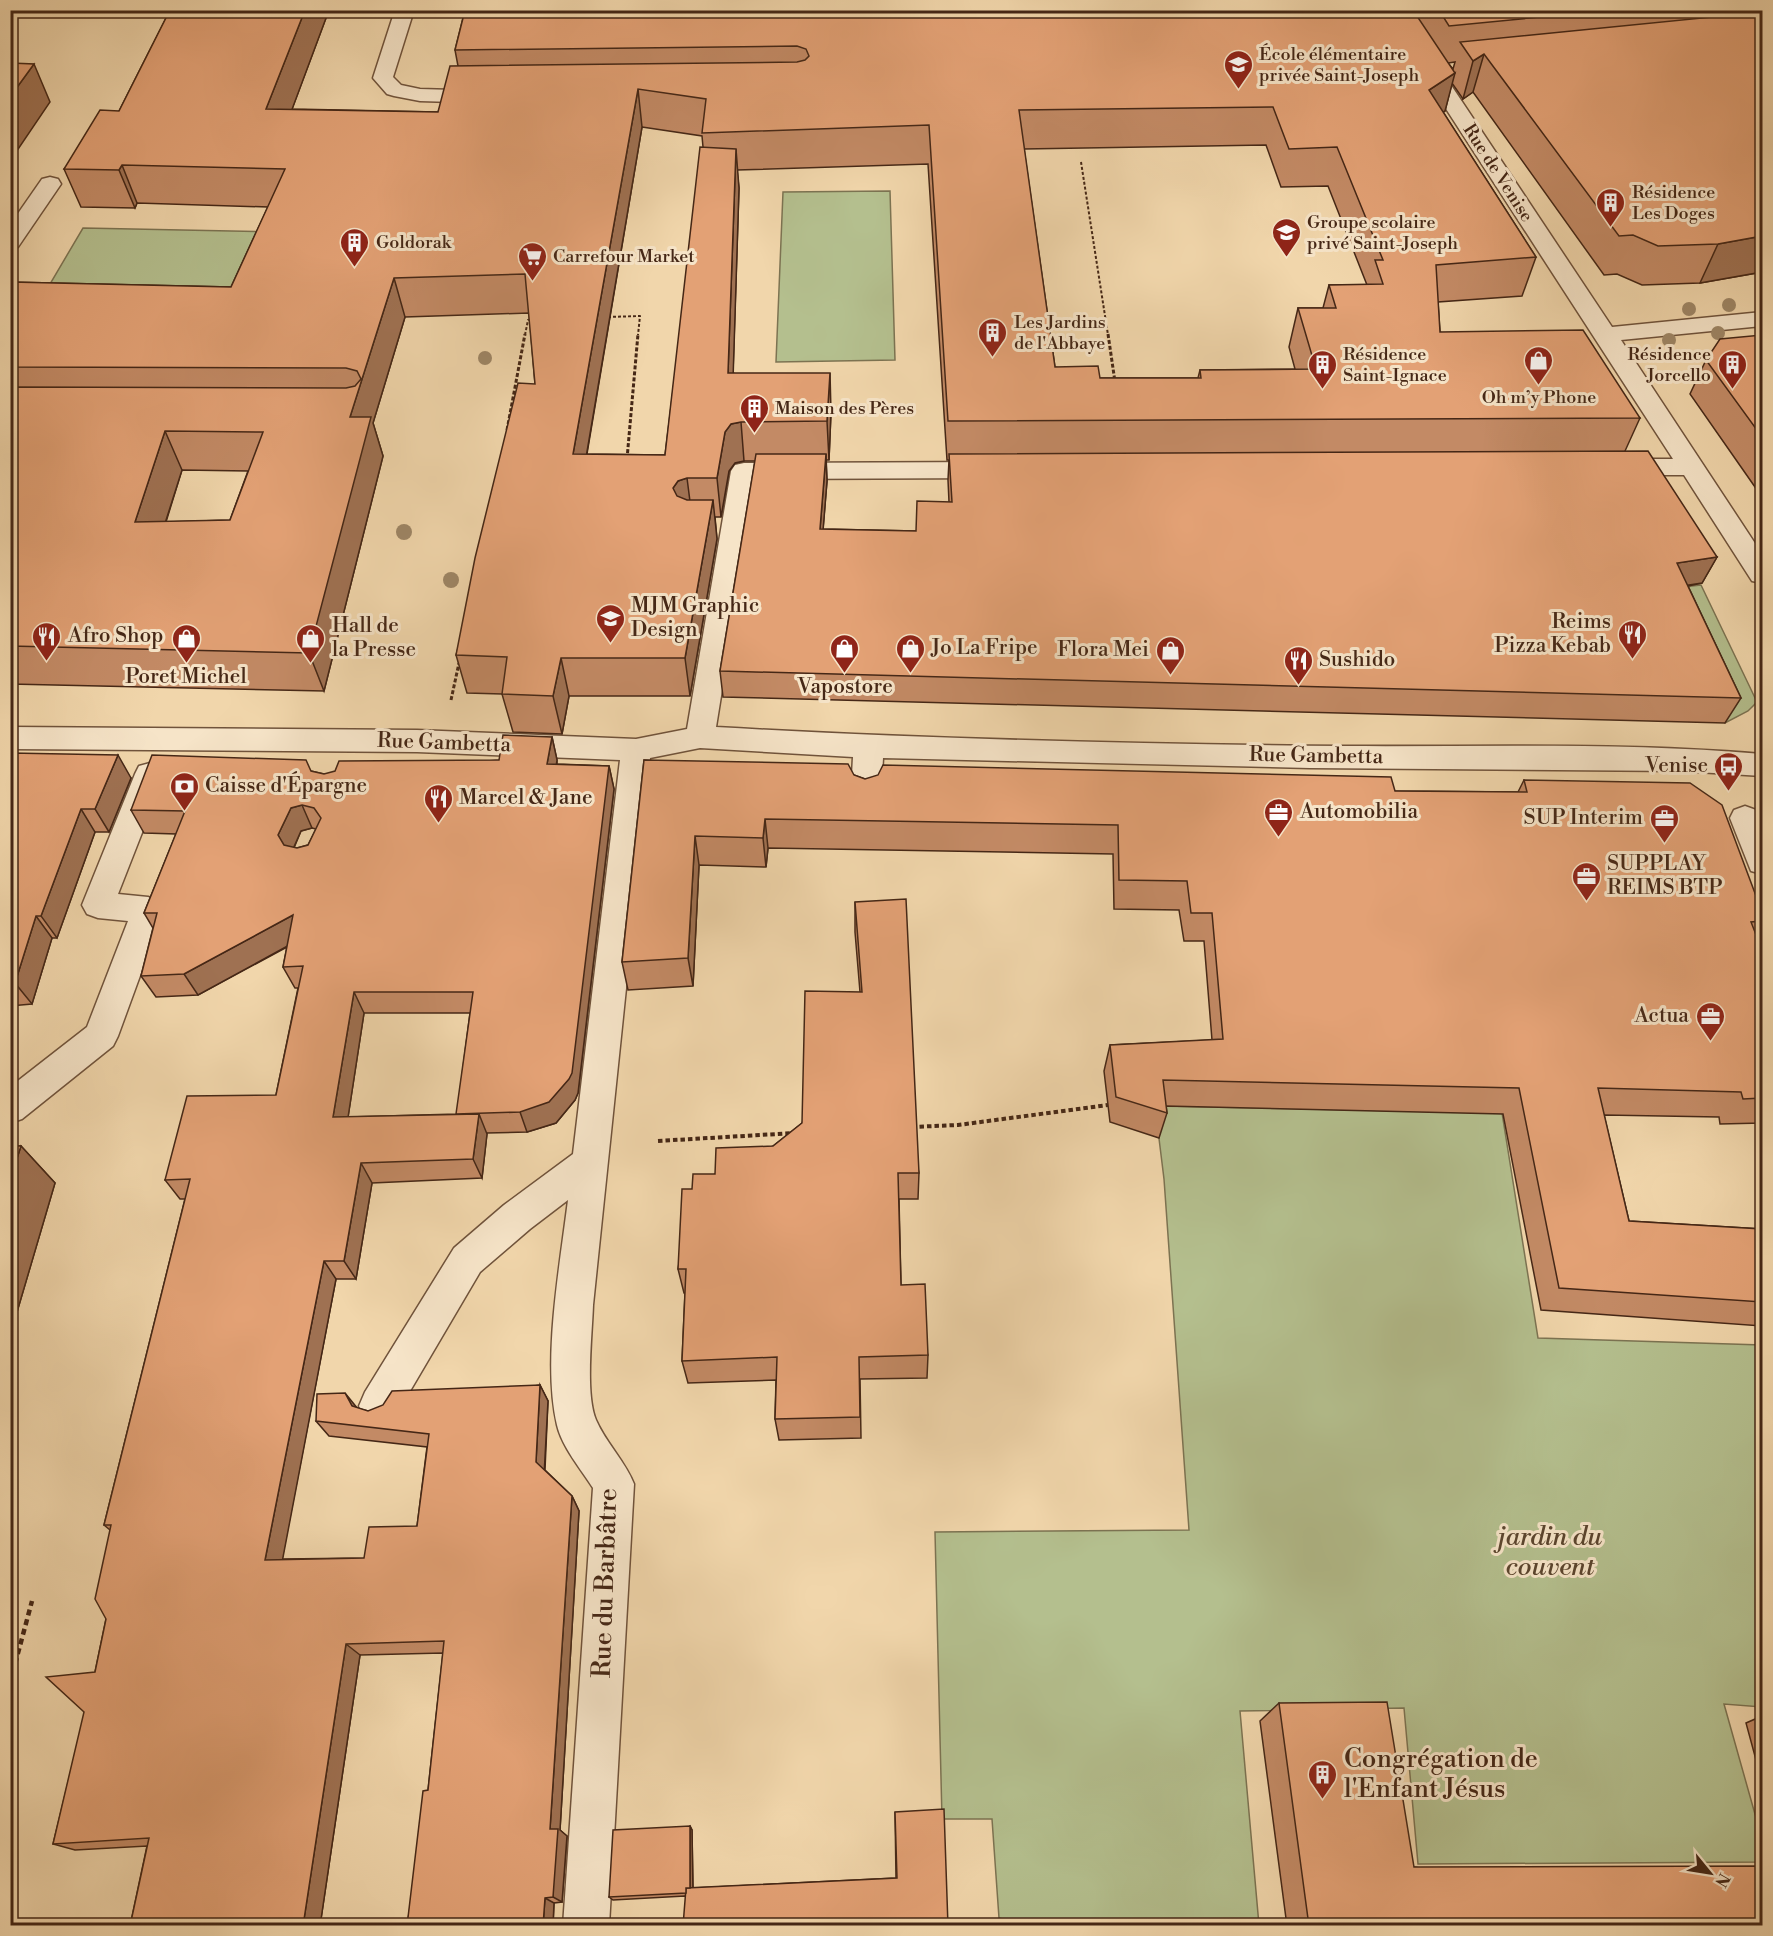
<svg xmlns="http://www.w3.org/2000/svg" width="1773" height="1936" font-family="'Libre Bodoni',serif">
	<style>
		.green { fill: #b4bf8e; stroke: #7c7352; stroke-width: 1.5 }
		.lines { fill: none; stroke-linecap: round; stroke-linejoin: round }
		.minor-casing { stroke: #70533b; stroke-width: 3 }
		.path-far3 { stroke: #452716; stroke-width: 2; stroke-dasharray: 3 2; stroke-linecap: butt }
		.path-far2 { stroke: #452716; stroke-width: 3; stroke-dasharray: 4 2; stroke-linecap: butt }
		.path-far1 { stroke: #452716; stroke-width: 4; stroke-dasharray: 4.5 3; stroke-linecap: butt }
		.path { stroke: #452716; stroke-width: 4.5; stroke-dasharray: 6 4; stroke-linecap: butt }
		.minor { fill: #f6e4c8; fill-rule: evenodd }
		.tree { fill: #9e8666 }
		.wall { fill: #c38a65; stroke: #452716; stroke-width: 1.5; fill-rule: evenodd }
		.shaded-wall { fill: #9f7152; stroke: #452716; stroke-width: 1.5 }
		.building { fill: #e3a175; stroke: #452716; stroke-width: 1.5; fill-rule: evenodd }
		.labels { text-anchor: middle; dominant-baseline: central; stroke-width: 6; stroke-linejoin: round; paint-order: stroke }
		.far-poi-label { font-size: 18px; fill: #452716; stroke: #f6e4c8; text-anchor: start }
		.far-street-label { font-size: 18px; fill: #452716; stroke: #f6e4c8 }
		.poi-label { font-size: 21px; fill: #452716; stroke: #f6e4c8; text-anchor: start }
		.street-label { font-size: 21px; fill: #452716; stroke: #f6e4c8 }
		.near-park-label { font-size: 26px; font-style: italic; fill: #5b452e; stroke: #f6e4c8 }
		.near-street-label { font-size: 26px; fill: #452716; stroke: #f6e4c8 }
		.near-poi-label { font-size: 26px; fill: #452716; stroke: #f6e4c8; text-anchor: start }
	</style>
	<rect width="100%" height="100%" fill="#f1d6ab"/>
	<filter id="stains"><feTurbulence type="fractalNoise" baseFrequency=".00333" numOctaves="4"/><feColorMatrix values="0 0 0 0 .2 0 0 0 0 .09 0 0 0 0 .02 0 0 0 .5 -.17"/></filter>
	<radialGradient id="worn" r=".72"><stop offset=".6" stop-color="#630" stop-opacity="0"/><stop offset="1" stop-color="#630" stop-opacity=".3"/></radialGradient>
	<g class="green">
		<polygon points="890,191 895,360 776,362 783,192"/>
		<polygon points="83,228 278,232 246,305 40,301"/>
		<polygon points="1701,585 1757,702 1748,711 1725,723 1666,589"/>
		<polygon points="1155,1106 1502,1113 1538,1338 1762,1345 1762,1707 1724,1704 1762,1839 1762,1862 1418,1864 1404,1708 1240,1711 1259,1925 1027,1926 999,1918 992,1819 942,1819 935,1532 1189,1530 1164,1179"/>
	</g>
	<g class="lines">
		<defs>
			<g id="minor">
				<polygon points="395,10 414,10 393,77 401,85 420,89 487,91 494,93 497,97 494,101 487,103 420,101 394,96 387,94 373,78"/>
				<polygon points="1382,10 1401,10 1612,327 1762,312 1762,326 1621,340 1762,554 1762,583 1752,581 1684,475 1613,475 1604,473 1600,467 1604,461 1613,459 1673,459"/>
				<polygon points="50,177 58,179 61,184 18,247 10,249 10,225 42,179"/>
				<path d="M992,462l9,2 4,6 -4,6 -9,2 -236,1 -40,248c209,12 417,17 626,19 139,1 282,-4 420,8v22l-81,-5 -371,-3 -427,-10 -2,36 -4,8 -11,4 -11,-4 -4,-8 2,-37 -153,-9 -50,10 -57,547c-1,30 -8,89 3,115 10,23 29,41 38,64l-25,442h-46l30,-438c-12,-19 -31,-41 -36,-63 -15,-65 3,-159 11,-225l-38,29 -50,43 -87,148 -14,5 -14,-5 -6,-14 6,-14 89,-144 50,-43 69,-51 47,-394 -203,-8 -407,-3v-22l407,3 219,9 51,-10 44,-258 4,-6 9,-2z"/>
				<polygon points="150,763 161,766 165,774 118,894 148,897 159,901 164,910 118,1036 113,1046 22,1119 10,1123 10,1087 87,1027 128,921 98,918 87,914 82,905 135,774 139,766"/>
				<polygon points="1745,806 1756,810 1762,823 1762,874 1751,871 1730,818 1734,810"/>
			</g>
		</defs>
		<use href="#minor" class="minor-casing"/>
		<g class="path-far3">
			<polyline points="1081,162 1108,335"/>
			<polyline points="608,317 640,316 638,335"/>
			<polyline points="525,335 528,320 534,319"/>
		</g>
		<g class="path-far2">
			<polyline points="1108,334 1115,382"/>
			<polyline points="507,430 525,334"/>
			<polyline points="627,459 638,334"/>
			<polyline points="451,700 459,663"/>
		</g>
		<g class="path-far1">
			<polyline points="912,1127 958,1125 1108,1105"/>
			<polyline points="658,1141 794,1133"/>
		</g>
		<polyline class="path" points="10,1683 32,1601"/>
		<use href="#minor" class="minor"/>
	</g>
	<g class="tree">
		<circle cx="1729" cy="305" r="7"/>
		<circle cx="1689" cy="309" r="7"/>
		<circle cx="1718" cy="333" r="7"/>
		<circle cx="1669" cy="340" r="7"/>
		<circle cx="485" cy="358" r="7"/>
		<circle cx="404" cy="532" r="8"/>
		<circle cx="451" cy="580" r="8"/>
	</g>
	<g class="wall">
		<path d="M170,10h159l-37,99 146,3 20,-46 -3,-16 10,-40h1297v262l-62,11 -58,2 -25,-11 -13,1 -131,-183 -10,7 -11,-16 -7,28 -2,1 93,145 -14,39 -84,6 2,30 200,86 -15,33 92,106 -15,26 -14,3 53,112 -16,25 -1002,-26 -3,-26 35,-210h-11l-9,2 -6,8 -8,46h-6l2,22 -27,157h-121l-7,38 -49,-2 -11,-38 -35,-1 -11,-38 79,-271 -6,-71 -124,4 -32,106 10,33 -59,235 -314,-7v-402l221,5 37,-80 -131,-4 -2,5 -54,-1 -17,-38 55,-58zM1455,62l-2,7 -5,-6zM642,127l60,9 1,11 -38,308 -78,-1zM1266,145l15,42 47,-1 39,99h-38l-6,23h-25l-9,39 6,22 -95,1 -2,8h-98l-45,-11 -31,-218zM928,164l19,296h2l-1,20 1,22 -33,29 -93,-2 4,-48 -1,-21h3l2,-48 -98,-39 6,-185 -2,-18zM182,470l66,1 -18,49 -64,2z"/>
		<polygon points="1762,335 1762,497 1690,394 1706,360"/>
		<path d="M552,737l5,23v4l52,2 5,23 -36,304 -3,7 -19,23 -29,9 -40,1 -5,45 -110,5 -16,96h-20l-54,280 82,-1 53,-32 10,-79 -98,-11 -13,-15 41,-13 11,3 172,-26 8,16 -3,69 27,26 7,15 -19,319 7,6 -5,66 -8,1 -1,23h-146l21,-136 15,-137 -83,2 -40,271h-190l17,-80 -72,4 -22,-6 42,-172 11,-53 4,-89 -6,-5 81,-326h-5l-15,-19 111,-85 22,-107h-3l-12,-21 4,-20 -89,48 -42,2 -15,-21 12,-48 -9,-15 32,-79 -32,-1 -13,-23 180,-39 13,3 175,-14zM312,828l4,1 -8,16 -11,3h-3l7,-17zM364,1013h106l-13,101 -109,3z"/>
		<polygon points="10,753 131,778 109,832 95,832 57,938 52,938 32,1004 10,1006"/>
		<polygon points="644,760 854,775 865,779 1395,791 1518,792 1524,780 1762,912 1762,925 1756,934 1762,950 1762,1123 1720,1124 1719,1117 1604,1115 1629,1221 1762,1229 1762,1326 1541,1310 1503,1114 1166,1106 1167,1113 1159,1138 1110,1122 1104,1071 1110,1045 1212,1040 1204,941 1184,941 1179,910 1114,909 1113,854 768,848 766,867 699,865 693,986 628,990 622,962"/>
		<polygon points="855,902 919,1173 918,1199 899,1199 901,1285 928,1355 927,1378 860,1379 861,1438 779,1440 775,1419 776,1380 688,1383 682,1361 685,1293 684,1293 678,1269 692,1189 715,1174 773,1146 802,1123 860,992 855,932"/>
		<polygon points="10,1146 21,1146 55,1183 17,1312 10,1312"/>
		<polygon points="1279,1703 1414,1867 1762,1926 1287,1926 1260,1721"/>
		<polygon points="1762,1716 1762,1782 1746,1723"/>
		<polygon points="895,1812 948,1926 685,1896 613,1900 609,1897 690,1826 692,1830 693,1888 896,1878"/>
	</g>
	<g class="shaded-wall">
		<polygon points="305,10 329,10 278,147 266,109"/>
		<polygon points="1484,54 1473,92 1463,99 1473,61"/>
		<polygon points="34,64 50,102 10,161 10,97"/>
		<polygon points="1455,73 1445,111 1419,128 1429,90"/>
		<polygon points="638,89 642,127 580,493 573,454"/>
		<polygon points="736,149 739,188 732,412 728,373"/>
		<polygon points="122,165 137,203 135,208 119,170"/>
		<polygon points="1762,236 1762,272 1700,283 1718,244"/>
		<polygon points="394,278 405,317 373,423 383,456 324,691 309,653 350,417"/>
		<polygon points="830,373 831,412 829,460 827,421"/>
		<polygon points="741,422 744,461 735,463 729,471 721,517 717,478 725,432 731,424"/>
		<polygon points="165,431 182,470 153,561 135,522"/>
		<polygon points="826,454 827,481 821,556 820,529"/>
		<polygon points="687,478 692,517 678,527 673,488 678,481"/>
		<polygon points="713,500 717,539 690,696 685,658"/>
		<polygon points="1717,557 1702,583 1663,589 1677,563"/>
		<polygon points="561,658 569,696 562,734 553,696"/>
		<polygon points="552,737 557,760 553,787 547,764"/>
		<polygon points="118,755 131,778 109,832 95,809"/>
		<polygon points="609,766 614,789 578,1093 575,1100 556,1123 527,1132 520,1112"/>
		<polygon points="302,805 312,828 301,831 289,858 278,835 291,808"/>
		<polygon points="81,809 95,832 57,938 41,916"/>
		<polygon points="765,819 768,848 766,867 763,838"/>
		<polygon points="695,836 699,865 693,986 688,958"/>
		<polygon points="293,915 304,937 198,995 184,974"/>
		<polygon points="36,916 52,938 32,1004 15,983"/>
		<polygon points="354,992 364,1013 345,1137 333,1117"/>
		<polygon points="479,1114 487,1134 482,1178 473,1159"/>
		<polygon points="21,1146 55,1183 17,1312 10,1306 10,1180"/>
		<polygon points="361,1163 372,1183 356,1279 344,1261"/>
		<polygon points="324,1261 336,1279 280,1573 265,1560"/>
		<polygon points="540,1385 548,1401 544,1476 536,1462"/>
		<polygon points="345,1393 358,1409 352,1406"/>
		<polygon points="572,1496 579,1511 560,1830 567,1836 562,1902 553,1897 550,1829"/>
		<polygon points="346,1644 360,1655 320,1926 303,1926"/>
		<polygon points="690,1826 692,1830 693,1896 690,1893"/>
		<polygon points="545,1898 554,1903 553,1926 543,1926"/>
	</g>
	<g class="building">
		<path d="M170,10h135l-39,99 172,3 12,-46 347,-4 8,-2 4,-4 -3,-7 -9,-3 -342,4 10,-40h948l42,63 -26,17 107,167 -100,8 4,67 143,-2 57,88 -692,3 -19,-296 -227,8 4,-34 -68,-10 -65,365 92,1 35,-308 36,2 -8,224h102l-3,48 -86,1 -10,2 -6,8 -8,46h-30l-9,3 -5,7 4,8 10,4h26l-28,158h-124l-8,38 -51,-2 5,-37 -51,-2 19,-97 43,-175 17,1 -10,-110 -131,4 -44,139h21l-62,236 -299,-7v-259l336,1 9,-2 6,-7 -4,-8 -11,-3 -336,-1v-85l221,5 54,-118 -163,-4 -3,5 -55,-1 36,-59 19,1zM1273,107l16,42 48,-2 46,113h-8l8,24 -54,1 7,23h-38l18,61 -116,1 1,8h-101l-2,-12 -43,1 -36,-257zM165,431l98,1 -33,88 -95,2z"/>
		<polygon points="1439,10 1611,10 1449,26"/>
		<polygon points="1762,12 1762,236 1718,244 1658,246 1633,235 1619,236 1484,54 1473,61 1460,42"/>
		<polygon points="10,63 34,64 10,97"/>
		<polygon points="1762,335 1762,437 1706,360 1720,339"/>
		<polygon points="1648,451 1717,557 1677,563 1741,698 720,671 756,454 826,454 820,529 916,531 917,501 952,502 949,454"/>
		<path d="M503,735l49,2 -5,27 62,2 -37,307 -3,6 -20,23 -29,10 -64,2 17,-122h-119l-21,125 146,-3 -6,45 -112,4 -17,98h-20l-59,299 99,-2 5,-31 48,-1 12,-92 -113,-13 1,-27 28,-1 7,13 16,5 15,-6 9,-14 148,-6 -4,77 36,34 -22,333h8l-5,68 -8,1 -2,28h-136l16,-135 5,-1 16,-149 -98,3 -43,282h-173l19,-88 -96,6 31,-132 -38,-35 49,-5 11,-53 -11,-20 16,-74h-7l86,-346 -25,1 22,-84 89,-1 27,-129 -20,1 10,-52 -109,59 -43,2 16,-63h-13l41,-102 -54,-1 21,-55 154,5 5,11 13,3 11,-3 4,-10 160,-1zM302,805l12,3 7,10 -13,27 -11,3 -13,-3 -6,-10 13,-27z"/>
		<polygon points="10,753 118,755 95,809 81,809 41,916 36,916 15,983 10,984"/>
		<polygon points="644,760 848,764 854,775 865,779 878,775 883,765 1391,777 1395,791 1527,792 1524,780 1690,783 1722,805 1762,912 1762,921 1751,922 1762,950 1762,1098 1743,1099 1741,1092 1598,1088 1629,1221 1762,1229 1762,1302 1559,1288 1519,1088 1163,1080 1167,1113 1116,1097 1110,1045 1223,1039 1212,913 1191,913 1187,881 1119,880 1118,825 765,819 763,838 695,836 688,958 622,962"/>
		<polygon points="906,899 919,1173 898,1173 901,1285 925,1284 928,1355 859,1357 860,1417 775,1419 777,1357 682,1361 686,1269 678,1269 682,1189 692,1189 693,1174 715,1174 716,1148 773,1146 802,1123 805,991 862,992 855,902"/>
		<polygon points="10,1146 21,1146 10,1180"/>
		<polygon points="1387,1702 1414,1867 1762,1866 1762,1926 1309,1926 1279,1703"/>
		<polygon points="944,1809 948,1926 683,1926 686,1888 897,1878 895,1812"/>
		<polygon points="690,1826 690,1888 686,1888 686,1893 609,1897 613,1830"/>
	</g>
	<defs>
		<symbol id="school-pin" viewBox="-11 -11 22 30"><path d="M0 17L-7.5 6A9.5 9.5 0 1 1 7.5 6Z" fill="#8f2418" stroke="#f6e4c8"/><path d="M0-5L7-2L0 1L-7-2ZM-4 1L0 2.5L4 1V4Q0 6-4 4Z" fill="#fff"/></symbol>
		<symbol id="building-pin" viewBox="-11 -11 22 30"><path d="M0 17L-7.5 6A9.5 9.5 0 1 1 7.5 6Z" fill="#8f2418" stroke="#f6e4c8"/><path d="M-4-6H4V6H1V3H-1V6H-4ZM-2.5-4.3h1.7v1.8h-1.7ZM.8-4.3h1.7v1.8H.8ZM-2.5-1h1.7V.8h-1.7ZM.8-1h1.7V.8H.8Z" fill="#fff"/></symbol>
		<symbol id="supermarket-pin" viewBox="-11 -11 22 30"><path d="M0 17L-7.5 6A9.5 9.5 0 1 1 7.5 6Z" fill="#8f2418" stroke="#f6e4c8"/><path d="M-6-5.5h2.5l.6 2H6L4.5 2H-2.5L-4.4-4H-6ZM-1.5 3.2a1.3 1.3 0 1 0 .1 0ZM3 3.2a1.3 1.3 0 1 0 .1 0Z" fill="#fff"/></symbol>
		<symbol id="shop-pin" viewBox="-11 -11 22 30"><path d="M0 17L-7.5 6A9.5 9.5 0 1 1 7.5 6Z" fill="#8f2418" stroke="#f6e4c8"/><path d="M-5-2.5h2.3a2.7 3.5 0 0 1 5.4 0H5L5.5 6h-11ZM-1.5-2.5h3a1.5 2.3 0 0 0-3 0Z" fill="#fff"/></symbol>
		<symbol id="university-pin" viewBox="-11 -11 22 30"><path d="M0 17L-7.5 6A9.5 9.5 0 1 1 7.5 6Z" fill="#8f2418" stroke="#f6e4c8"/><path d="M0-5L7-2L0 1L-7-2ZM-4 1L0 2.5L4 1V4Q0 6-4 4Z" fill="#fff"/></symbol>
		<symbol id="restaurant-pin" viewBox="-11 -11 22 30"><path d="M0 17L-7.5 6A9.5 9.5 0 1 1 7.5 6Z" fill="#8f2418" stroke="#f6e4c8"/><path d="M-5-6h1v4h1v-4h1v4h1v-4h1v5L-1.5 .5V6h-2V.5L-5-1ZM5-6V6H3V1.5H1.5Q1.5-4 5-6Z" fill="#fff"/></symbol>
		<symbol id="bus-pin" viewBox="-11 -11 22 30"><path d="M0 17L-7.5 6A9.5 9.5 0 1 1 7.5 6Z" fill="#8f2418" stroke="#f6e4c8"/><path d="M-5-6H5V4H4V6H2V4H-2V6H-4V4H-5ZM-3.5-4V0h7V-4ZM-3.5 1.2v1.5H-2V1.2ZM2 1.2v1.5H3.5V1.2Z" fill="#fff"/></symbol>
		<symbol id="bank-pin" viewBox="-11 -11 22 30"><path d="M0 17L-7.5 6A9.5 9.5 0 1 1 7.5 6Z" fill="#8f2418" stroke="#f6e4c8"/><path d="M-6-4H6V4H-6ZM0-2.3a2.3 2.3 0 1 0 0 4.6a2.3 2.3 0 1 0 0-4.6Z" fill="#fff"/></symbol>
		<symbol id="office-pin" viewBox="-11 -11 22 30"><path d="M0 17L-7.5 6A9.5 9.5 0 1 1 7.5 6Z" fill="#8f2418" stroke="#f6e4c8"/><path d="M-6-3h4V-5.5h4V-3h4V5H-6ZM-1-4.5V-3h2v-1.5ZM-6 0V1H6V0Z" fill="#fff"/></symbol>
	</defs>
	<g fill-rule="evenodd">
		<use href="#school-pin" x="1222" y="48" width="33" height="45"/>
		<use href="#building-pin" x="1594" y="186" width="33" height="45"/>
		<use href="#school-pin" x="1270" y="216" width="33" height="45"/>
		<use href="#building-pin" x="338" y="226" width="33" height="45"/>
		<use href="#supermarket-pin" x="516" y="240" width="33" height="45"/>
		<use href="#building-pin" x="976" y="316" width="33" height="45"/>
		<use href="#shop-pin" x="1522" y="344" width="33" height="45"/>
		<use href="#building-pin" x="1306" y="348" width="33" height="45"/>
		<use href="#building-pin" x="1716" y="348" width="33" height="45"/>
		<use href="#building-pin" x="738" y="392" width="33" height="45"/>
		<use href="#university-pin" x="594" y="602" width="33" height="45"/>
		<use href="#restaurant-pin" x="1616" y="618" width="33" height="45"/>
		<use href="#restaurant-pin" x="30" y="620" width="33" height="45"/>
		<use href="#shop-pin" x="170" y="622" width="33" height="45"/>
		<use href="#shop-pin" x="294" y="622" width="33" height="45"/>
		<use href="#shop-pin" x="828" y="632" width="33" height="45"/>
		<use href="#shop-pin" x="894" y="632" width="33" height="45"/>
		<use href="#shop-pin" x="1154" y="634" width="33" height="45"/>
		<use href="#restaurant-pin" x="1282" y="644" width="33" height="45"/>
		<use href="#bus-pin" x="1712" y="750" width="33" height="45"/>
		<use href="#bank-pin" x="168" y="770" width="33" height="45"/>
		<use href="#restaurant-pin" x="422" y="782" width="33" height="45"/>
		<use href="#office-pin" x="1262" y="796" width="33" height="45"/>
		<use href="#office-pin" x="1648" y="802" width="33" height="45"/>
		<use href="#office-pin" x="1570" y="860" width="33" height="45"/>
		<use href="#office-pin" x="1694" y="1000" width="33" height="45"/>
		<use href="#building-pin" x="1306" y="1758" width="33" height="45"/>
	</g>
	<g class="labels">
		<g class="far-poi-label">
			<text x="1259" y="54">École élémentaire<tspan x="1259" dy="21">privée Saint-Joseph</tspan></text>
			<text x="1632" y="192">Résidence<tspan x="1632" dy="21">Les Doges</tspan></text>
			<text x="1307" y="222">Groupe scolaire<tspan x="1307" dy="21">privé Saint-Joseph</tspan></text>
			<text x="376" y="242">Goldorak</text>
			<text x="553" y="256">Carrefour Market</text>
			<text x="1014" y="322">Les Jardins<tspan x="1014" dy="21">de l'Abbaye</tspan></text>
			<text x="1343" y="354">Résidence<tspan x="1343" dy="21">Saint-Ignace</tspan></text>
			<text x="1711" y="354" text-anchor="end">Résidence<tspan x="1711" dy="21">Jorcello</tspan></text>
			<text x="1539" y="397" text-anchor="middle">Oh m’y Phone</text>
			<text x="775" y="408">Maison des Pères</text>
		</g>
		<g class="far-street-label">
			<text transform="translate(1498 173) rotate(57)">Rue de Venise</text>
		</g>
		<g class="poi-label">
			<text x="631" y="606">MJM Graphic<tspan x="631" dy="24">Design</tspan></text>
			<text x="1611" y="622" text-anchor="end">Reims<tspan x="1611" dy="24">Pizza Kebab</tspan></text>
			<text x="332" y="626">Hall de<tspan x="332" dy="24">la Presse</tspan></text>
			<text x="68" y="636">Afro Shop</text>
			<text x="931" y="648">Jo La Fripe</text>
			<text x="1149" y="650" text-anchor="end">Flora Mei</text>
			<text x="1319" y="660">Sushido</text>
			<text x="186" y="677" text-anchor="middle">Poret Michel</text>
			<text x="845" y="687" text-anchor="middle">Vapostore</text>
			<text x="1708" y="766" text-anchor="end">Venise</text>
			<text x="205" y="786">Caisse d'Épargne</text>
			<text x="459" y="798">Marcel &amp; Jane</text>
			<text x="1300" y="812">Automobilia</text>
			<text x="1643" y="818" text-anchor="end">SUP Interim</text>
			<text x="1607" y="864">SUPPLAY<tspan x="1607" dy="24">REIMS BTP</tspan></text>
			<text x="1689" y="1016" text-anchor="end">Actua</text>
		</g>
		<g class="street-label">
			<text transform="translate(444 743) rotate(2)">Rue Gambetta</text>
			<text transform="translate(1316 756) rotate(1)">Rue Gambetta</text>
		</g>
		<g class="near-park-label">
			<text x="1550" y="1537">jardin du<tspan x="1550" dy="30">couvent</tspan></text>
		</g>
		<g class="near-street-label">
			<text transform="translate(605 1583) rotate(-88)">Rue du Barbâtre</text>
		</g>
		<g class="near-poi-label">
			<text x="1344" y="1759">Congrégation de<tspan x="1344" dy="30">l'Enfant Jésus</tspan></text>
		</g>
	</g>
	<rect width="1773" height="1936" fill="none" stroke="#f1d6ab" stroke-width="36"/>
	<rect x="12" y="12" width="1749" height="1912" fill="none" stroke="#452716" stroke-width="3"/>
	<rect x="18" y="18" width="1737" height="1900" fill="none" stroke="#452716" stroke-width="1.5"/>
	<g transform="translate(1710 1873) rotate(120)" stroke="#f6e4c8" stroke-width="4.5" paint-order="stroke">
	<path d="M0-4.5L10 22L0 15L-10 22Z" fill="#452716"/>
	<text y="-9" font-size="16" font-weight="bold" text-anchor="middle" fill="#452716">N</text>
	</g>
	<rect width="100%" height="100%" filter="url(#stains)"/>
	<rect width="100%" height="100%" fill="url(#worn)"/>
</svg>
